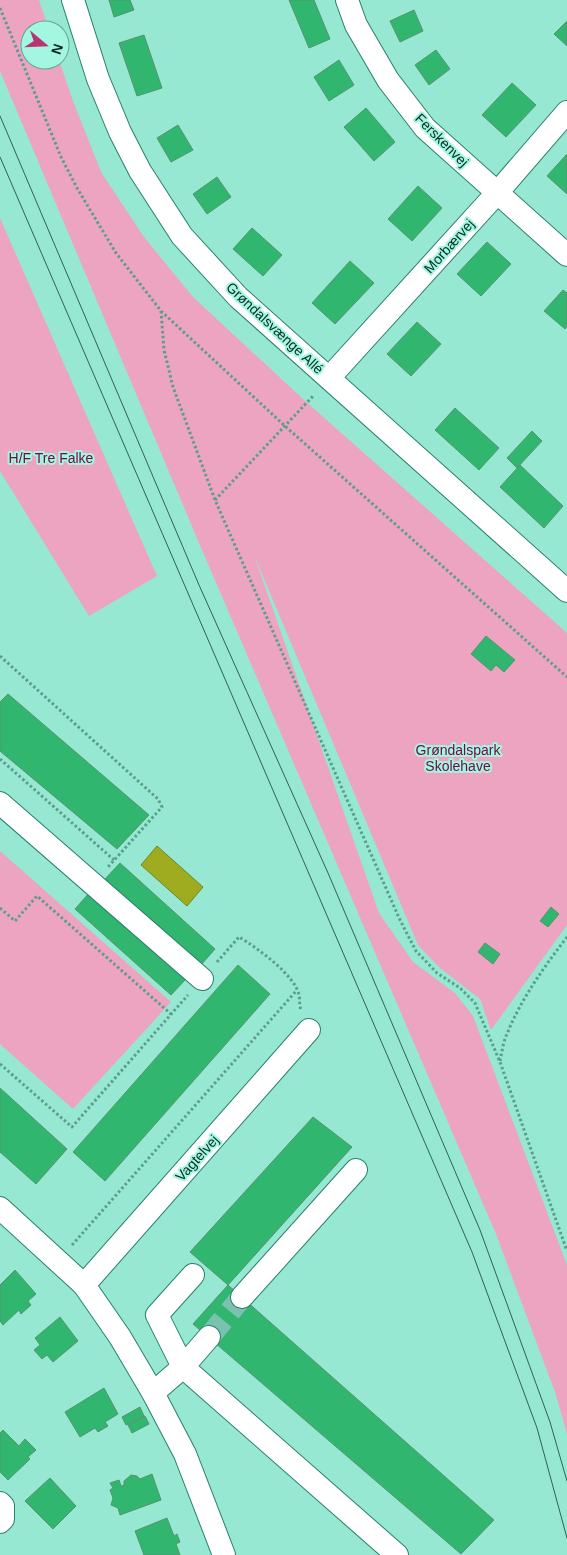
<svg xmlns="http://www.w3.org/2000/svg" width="567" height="1555" font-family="Helvetica,sans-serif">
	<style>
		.green { fill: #eda4c0 }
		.water { fill: #a0ac1f; stroke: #728520 }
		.building { fill: #31b66f; stroke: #57936d }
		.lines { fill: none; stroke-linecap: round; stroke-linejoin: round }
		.minor-tunnel { stroke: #79c2af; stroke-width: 22; stroke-dasharray: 22 11; stroke-linecap: butt }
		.minor-casing { stroke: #297f6c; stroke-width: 24 }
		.path { stroke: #5d9d8d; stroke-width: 3; stroke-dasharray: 2.5 2.5; stroke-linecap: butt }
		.minor { stroke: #fff; stroke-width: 22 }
		.tram { stroke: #2f6155; stroke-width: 1 }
		.labels { text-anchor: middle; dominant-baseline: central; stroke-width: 4; stroke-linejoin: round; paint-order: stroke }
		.street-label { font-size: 14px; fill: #062b23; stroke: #a3f6df }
		.park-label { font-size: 14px; fill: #750744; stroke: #a3f6df }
	</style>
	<rect width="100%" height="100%" fill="#96e8d2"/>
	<g class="green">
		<polygon points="0,0 39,0 49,30 30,30 30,60 59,60 73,101 101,172 144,237 193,297 303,399 567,633 567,925 491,1030 480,999 440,968 418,945 254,555 379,913 413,962 455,993 473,1016 567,1265 567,1434 555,1392 496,1234 199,543 0,71"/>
		<polygon points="0,218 157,576 89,616 0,471"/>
		<polygon points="0,851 171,1002 73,1109 0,1044"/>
	</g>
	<polygon class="water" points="157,846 203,887 187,906 141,865"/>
	<g class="building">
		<polygon points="109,0 130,0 134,10 114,17"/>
		<polygon points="289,0 314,0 330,39 309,48"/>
		<polygon points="414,10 423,31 400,42 390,21"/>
		<polygon points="567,21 567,46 554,34"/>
		<polygon points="144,35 162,88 137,96 119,43"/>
		<polygon points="436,50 450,69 429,85 415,65"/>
		<polygon points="339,60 354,85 329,101 314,77"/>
		<polygon points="512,83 536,105 506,137 482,115"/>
		<polygon points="366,108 395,142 374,161 344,127"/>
		<polygon points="178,125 193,150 171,162 157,138"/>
		<polygon points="567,154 567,194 547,176"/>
		<polygon points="217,177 231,197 207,214 193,194"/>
		<polygon points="418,186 442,208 412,241 388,219"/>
		<polygon points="252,228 282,255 263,276 233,249"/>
		<polygon points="487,242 511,264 481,296 457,274"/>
		<polygon points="350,261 374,283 335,324 312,303"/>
		<polygon points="563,290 567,293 567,326 565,329 544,311"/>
		<polygon points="417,322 441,344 411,376 387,354"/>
		<polygon points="455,408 499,448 479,470 435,430"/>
		<polygon points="532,431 542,441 517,468 507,458"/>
		<polygon points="520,465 563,506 544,528 500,487"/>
		<polygon points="486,636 515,660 504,672 496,665 491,671 471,654"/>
		<polygon points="8,694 149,815 117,849 0,751 0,702"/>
		<polygon points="120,863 215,949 201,965 105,879"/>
		<polygon points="90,892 186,979 171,995 75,909"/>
		<polygon points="551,907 559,914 548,927 540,921"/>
		<polygon points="485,943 500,954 493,964 478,952"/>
		<polygon points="238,965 270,994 105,1181 73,1152"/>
		<polygon points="0,1088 67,1149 36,1184 0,1152"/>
		<polygon points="313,1117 352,1147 228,1285 190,1252"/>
		<polygon points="15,1270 36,1294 28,1301 31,1305 21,1314 19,1310 3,1325 0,1321 0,1285"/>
		<polygon points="228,1285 494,1520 461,1554 193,1324"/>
		<polygon points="60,1317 78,1341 53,1362 47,1355 42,1359 34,1350 40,1345 35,1338"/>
		<polygon points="104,1388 118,1414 105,1422 108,1426 98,1432 95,1428 80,1437 65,1412"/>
		<polygon points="140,1407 144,1416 126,1425 122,1417"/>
		<polygon points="145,1416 149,1424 132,1433 128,1425"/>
		<polygon points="3,1430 19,1446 25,1439 36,1450 28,1457 30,1459 8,1480 0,1472 0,1433"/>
		<polygon points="152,1474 161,1500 120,1515 118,1508 111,1505 113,1498 110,1490 113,1488 110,1483 119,1480 121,1486 124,1485 124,1481 131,1475 137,1476 140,1479"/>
		<polygon points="50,1478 76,1506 53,1529 25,1501"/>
		<polygon points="167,1518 174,1536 177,1534 180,1542 176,1544 180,1555 144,1555 135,1531"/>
	</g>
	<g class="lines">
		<polyline class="minor-tunnel" points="209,1337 242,1297"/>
		<defs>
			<g id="minor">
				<polyline points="73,0 98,79 120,132 140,171 182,236 238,297 567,591"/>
				<polyline points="347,0 356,25 388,80 425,128 567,255"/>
				<polyline points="329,378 497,193 567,112"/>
				<polyline points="0,803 202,979"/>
				<polyline points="0,1208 84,1285 120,1337 153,1393 185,1454 224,1555"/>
				<polyline points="193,1275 157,1315 183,1367 209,1337"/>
				<polyline points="84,1285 309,1030"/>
				<polyline points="242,1297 356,1170"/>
				<polyline points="153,1393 183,1367 397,1555"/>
				<polyline points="0,1503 3,1506 3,1519 0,1522"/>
			</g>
		</defs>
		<use href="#minor" class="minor-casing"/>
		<g class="path">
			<polyline points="0,8 61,157 77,188 116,253 161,311 285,426 567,677"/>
			<polyline points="161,311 164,350 173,387 215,500 400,920 416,951 437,973 460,988 475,1003 500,1062 567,1251"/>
			<polyline points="215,500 314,395"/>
			<polyline points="0,656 158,799 162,807 108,867"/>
			<polyline points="0,759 114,860"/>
			<polyline points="0,908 15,921 37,896 171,1014"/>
			<path d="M217,962l22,-25c17,10 56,38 60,58 1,5 0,9 2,15"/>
			<path d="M500,1061c2,-9 3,-19 7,-27 14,-35 37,-67 60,-97"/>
			<polyline points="0,1064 72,1127 188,995"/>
			<polyline points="72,1245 297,990"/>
		</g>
		<use href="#minor" class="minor"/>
		<g class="tram">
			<polyline points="0,116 199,585 328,873 480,1230 550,1422 567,1481"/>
			<polyline points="0,157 472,1252 537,1428 567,1538"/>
		</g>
	</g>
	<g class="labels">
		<g class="street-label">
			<text transform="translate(442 140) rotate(45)">Ferskenvej</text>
			<text transform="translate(449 246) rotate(-48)">Morbærvej</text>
			<text transform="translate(275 328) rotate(43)">Grøndalsvænge Allé</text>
			<text transform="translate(197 1158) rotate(-48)">Vagtelvej</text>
		</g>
		<g class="park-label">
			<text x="51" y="458">H/F Tre Falke</text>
			<text x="458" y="750">Grøndalspark<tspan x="458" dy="16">Skolehave</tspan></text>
		</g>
	</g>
	<g transform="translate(45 45) rotate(109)"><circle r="24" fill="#a3f6df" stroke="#64a594"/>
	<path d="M0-4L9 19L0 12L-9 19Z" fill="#b93274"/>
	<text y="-8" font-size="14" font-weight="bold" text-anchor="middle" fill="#062b23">N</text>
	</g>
</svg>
